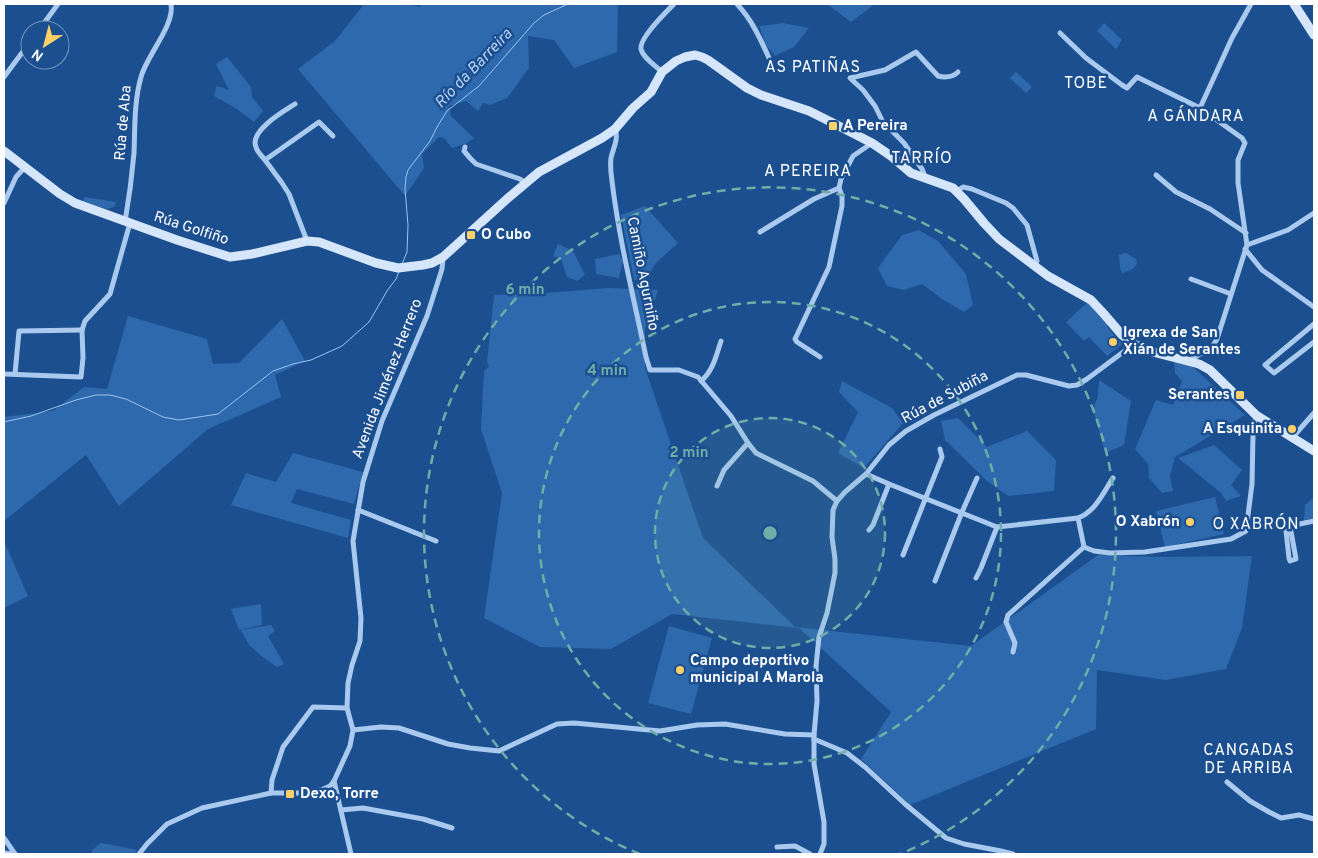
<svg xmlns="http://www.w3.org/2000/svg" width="1318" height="858" font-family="Overpass,sans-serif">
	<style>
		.green { fill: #2e69ad }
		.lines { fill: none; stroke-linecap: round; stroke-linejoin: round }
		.stream { stroke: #9cc4f0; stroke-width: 1 }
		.street { stroke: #a9c9ee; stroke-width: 5 }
		.secondary { stroke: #d6e6fa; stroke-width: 9 }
		.ring { fill: none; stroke: #6fada8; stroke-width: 2.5; stroke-dasharray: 9 6 }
		.poi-dot { fill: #ffd166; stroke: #1b4f8f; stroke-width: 2 }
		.labels { text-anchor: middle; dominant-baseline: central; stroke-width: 5; stroke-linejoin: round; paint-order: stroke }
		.street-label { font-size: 15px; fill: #fff; stroke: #1b4f8f }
		.poi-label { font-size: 15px; font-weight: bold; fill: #fff; stroke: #1b4f8f; text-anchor: start }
		.neighbourhood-label { font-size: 16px; letter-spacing: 1px; fill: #fff; stroke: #1b4f8f }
		.water-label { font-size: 16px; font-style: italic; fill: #b5d3f5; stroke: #1b4f8f }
		.centre { fill: #6fada8; stroke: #1b4f8f; stroke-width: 2.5 }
		.ring-label { font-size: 15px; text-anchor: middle; font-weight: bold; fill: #6fada8; stroke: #1b4f8f; stroke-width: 5; stroke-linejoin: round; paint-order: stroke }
	</style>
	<rect width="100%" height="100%" fill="#1b4f8f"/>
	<g class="green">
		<polygon points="364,4 408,4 420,7 421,4 618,4 617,52 574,68 554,40 528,36 529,68 507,98 490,105 483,103 478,111 466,101 452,105 449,107 451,116 474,138 465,144 452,148 444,138 439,137 422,154 424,168 405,196 298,69 335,41"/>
		<polygon points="827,4 875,4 851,22"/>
		<polygon points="783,23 809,28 794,47 775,56 766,45 759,26"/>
		<polygon points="1104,23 1122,40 1116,49 1097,31"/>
		<polygon points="227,57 251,87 252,97 263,111 254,122 237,109 214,96 217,86 229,90 216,64"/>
		<polygon points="1016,72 1032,87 1026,93 1010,78"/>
		<polygon points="85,197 116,202 114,207 106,209 83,201"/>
		<polygon points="645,206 678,243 656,263 645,281 634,280 621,215"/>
		<polygon points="919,230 938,241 966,274 973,305 964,312 942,299 922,284 904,290 887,286 878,268 902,235"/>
		<polygon points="558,244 573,251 585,275 577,281 567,277 561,259 553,256"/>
		<polygon points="1126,253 1136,259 1137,264 1133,269 1122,273 1120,268 1119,255"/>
		<polygon points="619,254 623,261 619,278 596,274 595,259"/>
		<polygon points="609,288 658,290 645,329 645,368 703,538 795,627 971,646 1098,555 1160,557 1252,556 1242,628 1226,669 1166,680 1097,670 1096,729 910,805 861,759 891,712 799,628 672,614 611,649 540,647 484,618 502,493 481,429 484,371 489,366 487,362 494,295 544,293"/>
		<polygon points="1088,302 1110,324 1107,327 1122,344 1107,356 1089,337 1084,341 1066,322"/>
		<polygon points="128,316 207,339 213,364 239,363 282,319 305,361 275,375 281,397 208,429 119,506 86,455 4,521 4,417 53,411 84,387 107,389"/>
		<polygon points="1174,362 1193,367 1245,415 1175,457 1170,476 1173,491 1162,493 1149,478 1148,464 1135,449 1156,400 1173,405 1182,381 1175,373"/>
		<polygon points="1099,380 1131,401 1124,445 1105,453 1093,409 1098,396"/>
		<polygon points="842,381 892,408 903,423 864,468 838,453 858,412 839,392"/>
		<polygon points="958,418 987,447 1027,431 1056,460 1054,491 1008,496 987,481 945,440 941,421"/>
		<polygon points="1214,445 1242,470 1231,485 1241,496 1226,501 1221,493 1178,458"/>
		<polygon points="293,453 363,472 354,504 297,489 291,503 351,520 348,538 231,505 246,473 276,482"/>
		<polygon points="1215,497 1224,534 1165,547 1156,511"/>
		<polygon points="1314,497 1314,518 1304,520 1305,505"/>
		<polygon points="4,541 28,596 4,608"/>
		<polygon points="261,604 262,625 239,630 231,609"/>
		<polygon points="271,625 275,631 268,636 284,664 277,667 260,655 249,645 241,630"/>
		<polygon points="669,626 712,638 691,714 648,703"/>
		<polygon points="101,843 102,843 137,850 134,854 92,854 92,850"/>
	</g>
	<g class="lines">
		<g class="stream">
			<polyline points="402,264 407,252 408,225 405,189 406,177 408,170 430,141 437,127 447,111 479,86 534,23 544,15 568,4"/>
			<polyline points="4,422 31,416 76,400 96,395 110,395 126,399 163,417 179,420 218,414 273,371 293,364 311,360 342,346 369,322 387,291 396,279 399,272"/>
		</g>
		<g class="street">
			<path d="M737,4c15,16 23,34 32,54"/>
			<polyline points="39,30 58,4"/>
			<polyline points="1060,33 1086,58 1122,85 1127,88 1137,77 1200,108"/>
			<path d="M662,72c-6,-6 -19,-14 -21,-23 -2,-11 25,-37 33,-45"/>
			<polyline points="4,77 30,42"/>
			<path d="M615,129c4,10 -2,19 -4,29 -1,7 0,16 1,23 7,59 22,118 34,176l4,13h29l19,7 33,39 17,27 8,10 57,28 24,20"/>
			<polyline points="465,147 464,151 470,158 476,164 520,179 525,183"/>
			<path d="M265,160c-3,-4 -8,-8 -9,-13 -7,-16 28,-36 39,-43"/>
			<polyline points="1156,175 1176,192 1210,209 1246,233"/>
			<path d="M926,179l-4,-10 -18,-26 -21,-21 -8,-16 -12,-16 -13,-12 35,-8 31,-18 22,24c7,2 15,1 20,-4"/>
			<polyline points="957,191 963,187 972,189 1006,203 1013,208 1027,225 1037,261 1034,266"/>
			<polyline points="4,203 16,177 25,167"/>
			<path d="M125,222c4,-23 7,-46 9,-69 1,-26 0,-51 7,-76 6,-22 34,-52 30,-73"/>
			<polyline points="760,232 814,199 839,188"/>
			<polyline points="307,241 289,194 282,183 265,160 319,122 333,136"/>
			<polyline points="1247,245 1238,183 1238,160 1245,143 1242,138 1200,108 1232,38 1251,4"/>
			<polyline points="1245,249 1262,270 1314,307"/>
			<polyline points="1191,279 1231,294"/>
			<polyline points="1314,324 1265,365 1274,373 1314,342"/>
			<polyline points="820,357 797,342 795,339 829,267 842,206 842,196 839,188 841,179 853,156 872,143"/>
			<polyline points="1190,360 1212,347 1217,339 1247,245 1288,230 1314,213"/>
			<polyline points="4,374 81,377 83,358 82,330 85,321 110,294 130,223"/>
			<polyline points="15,374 19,331 82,330"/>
			<path d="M701,381c12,-10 15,-25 20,-40"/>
			<polyline points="1292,438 1314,413"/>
			<path d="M866,474l23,10 108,43 81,-9c17,-6 25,-25 35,-40"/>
			<polyline points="717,486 724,470 748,443"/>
			<polyline points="358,510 436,541"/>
			<polyline points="1078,518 1084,547"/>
			<polyline points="1290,526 1296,559 1290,561 1289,558 1286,531 1290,526 1314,521"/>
			<polyline points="869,530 873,525 889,484"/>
			<polyline points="1084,547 1094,551 1110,553 1145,552 1231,539 1246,531 1252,484 1253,435 1256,415"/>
			<polyline points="903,555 942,457 940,449"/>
			<polyline points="976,578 981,568 997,527"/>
			<polyline points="935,581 962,512 977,478"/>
			<polyline points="1013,652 1015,643 1006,622 1008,615 1084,547"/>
			<polyline points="353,730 381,727 399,728 448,744 470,748 499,751 557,724 574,723 660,731 697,725 725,724 785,734 814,735"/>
			<polyline points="814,739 847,753 865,767 905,804 946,838 964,844 1001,851 1013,854"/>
			<polyline points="334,781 351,854"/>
			<polyline points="1227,782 1250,801 1269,812 1281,818 1299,815 1314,819"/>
			<polyline points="271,793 272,780 283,747 313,707 347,708"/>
			<polyline points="341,810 363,808 423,819 452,828"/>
			<polyline points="4,838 15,854"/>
			<polyline points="777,847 795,846 810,854"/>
			<polyline points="4,853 15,854"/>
			<polyline points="139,854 147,844 167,824 202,808 271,793 298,793 321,790 330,786 334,781 350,746 353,730 347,708 348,683 352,665 360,641 361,618 353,541 363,482 382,421 427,316 442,269 443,257"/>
			<polyline points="820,854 824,844 824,822 814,764 814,735 817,701 816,666 819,637 827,613 835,573 835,559 832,537 833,510 837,501 845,492 866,474 889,445 906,431 934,415 1017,375 1026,375 1069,386 1077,385 1087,379 1134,344"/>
		</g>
		<g class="secondary">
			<polyline points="1294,4 1314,35"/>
			<polyline points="4,151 60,194 75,203 177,240 230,257 252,254 307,241 319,242 376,263 398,268 423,265 432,263 443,257 508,198 539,172 602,138 615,129 633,108 651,92 662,72 676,61 685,57 695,55 702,57 708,60 747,88 761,95 809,111 833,123 872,143 891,156 911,173 953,188 964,199 984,223 999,239 1048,276 1091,300 1104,314 1122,335 1134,344 1145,350 1199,364 1210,370 1256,415 1314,451"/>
		</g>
	</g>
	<circle cx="770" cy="533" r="115" fill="#6fada8" fill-opacity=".12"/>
	<g class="ring">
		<circle cx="770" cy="533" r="115"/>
		<circle cx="770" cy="533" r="231"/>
		<path d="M640 854A346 346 0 1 1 900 854"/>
	</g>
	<g class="poi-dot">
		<rect x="828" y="121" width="10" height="10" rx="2.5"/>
		<rect x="466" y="230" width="10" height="10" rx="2.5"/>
		<circle cx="1113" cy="342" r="5"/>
		<rect x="1235" y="390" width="10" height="10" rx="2.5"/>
		<circle cx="1292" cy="429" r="5"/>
		<circle cx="1190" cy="522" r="5"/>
		<circle cx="680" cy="670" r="5"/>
		<rect x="285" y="789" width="10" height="10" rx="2.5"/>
	</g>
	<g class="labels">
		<g class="street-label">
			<text transform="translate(124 123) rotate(-85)">Rúa de Aba</text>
			<text transform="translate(191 229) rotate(18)">Rúa Golfiño</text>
			<text transform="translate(642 274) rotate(79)">Camiño Agurniño</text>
			<text transform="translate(388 379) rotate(-69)">Avenida Jiménez Herrero</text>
			<text transform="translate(945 398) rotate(-28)">Rúa de Subiña</text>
		</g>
		<g class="poi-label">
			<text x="843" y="126">A Pereira</text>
			<text x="481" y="235">O Cubo</text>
			<text x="1123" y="333">Igrexa de San<tspan x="1123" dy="17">Xián de Serantes</tspan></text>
			<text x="1230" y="395" text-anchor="end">Serantes</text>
			<text x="1282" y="429" text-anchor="end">A Esquinita</text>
			<text x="1180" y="522" text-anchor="end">O Xabrón</text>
			<text x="690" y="661">Campo deportivo<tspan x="690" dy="17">municipal A Marola</tspan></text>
			<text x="300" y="794">Dexo, Torre</text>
		</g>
		<g class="neighbourhood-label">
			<text x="813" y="68">AS PATIÑAS</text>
			<text x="1086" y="84">TOBE</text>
			<text x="1196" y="117">A GÁNDARA</text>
			<text x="922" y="159">TARRÍO</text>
			<text x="808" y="172">A PEREIRA</text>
			<text x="1256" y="525">O XABRÓN</text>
			<text x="1249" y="751">CANGADAS<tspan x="1249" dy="18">DE ARRIBA</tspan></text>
		</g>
		<g class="water-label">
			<text transform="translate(474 69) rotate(-46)">Río da Barreira</text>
		</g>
	</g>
	<circle cx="770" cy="533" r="8" class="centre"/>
	<g class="ring-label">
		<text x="525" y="294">6 min</text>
		<text x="607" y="375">4 min</text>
		<text x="689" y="457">2 min</text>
	</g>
	<rect width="1318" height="858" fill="none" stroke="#ffffff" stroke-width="10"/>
	<g transform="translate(45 45) rotate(216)"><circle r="24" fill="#1b4f8f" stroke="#7695bc"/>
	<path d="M0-4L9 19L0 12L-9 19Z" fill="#ffd166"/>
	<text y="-8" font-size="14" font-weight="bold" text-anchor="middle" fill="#ffffff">N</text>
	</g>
</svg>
